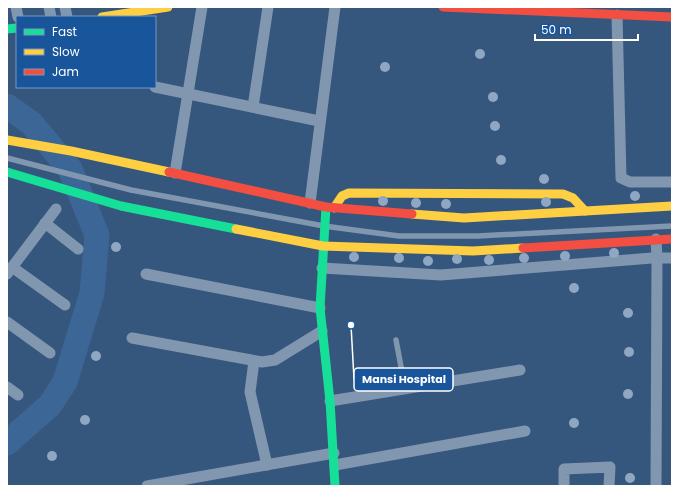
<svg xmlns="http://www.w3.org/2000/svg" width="679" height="493" font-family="Poppins,sans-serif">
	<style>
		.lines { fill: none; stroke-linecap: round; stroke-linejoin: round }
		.river { stroke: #3c6696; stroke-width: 25 }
		.lane { stroke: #8197af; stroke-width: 5.5 }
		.street { stroke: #8197af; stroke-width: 11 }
		.fast { stroke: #16e098; stroke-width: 9 }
		.slow { stroke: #ffcf43; stroke-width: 9 }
		.jam { stroke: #f24e42; stroke-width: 9 }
		.tree { fill: #8fa7c3 }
		.leader { fill: none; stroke: #fff; stroke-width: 1.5 }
		.callout-dot { fill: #fff; stroke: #18559b; stroke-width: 1.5 }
		.callout { fill: #18559b; stroke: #fff; stroke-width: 1.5 }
		.callout-label { font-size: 11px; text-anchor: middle; font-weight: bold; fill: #fff }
	</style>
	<rect width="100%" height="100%" fill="#36577d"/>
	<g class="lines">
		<polyline class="river" points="7,106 31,123 70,169 97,235 92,293 65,382 50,405 7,443"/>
		<g class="lane">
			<polyline points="7,158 131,190 324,226 399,236 478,236 672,226"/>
			<polyline points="396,340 405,388"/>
		</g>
		<g class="street">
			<polyline points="16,7 18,17"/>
			<polyline points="49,7 51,17"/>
			<polyline points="65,7 67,17"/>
			<polyline points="617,15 621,178 630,182 672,182"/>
			<polyline points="155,87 319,121"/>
			<polyline points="253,107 268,7"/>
			<polyline points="175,173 202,7"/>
			<polyline points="310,203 335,7"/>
			<polyline points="45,223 78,249"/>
			<polyline points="656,239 657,258 656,486"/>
			<polyline points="12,267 65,305"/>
			<polyline points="322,268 441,275 652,258 672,258"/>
			<polyline points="7,274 56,209"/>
			<polyline points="146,274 320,308"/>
			<polyline points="7,322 50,353"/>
			<polyline points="132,338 262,362 275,360 322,331"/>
			<polyline points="254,361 250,392 267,465"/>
			<polyline points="7,387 18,395"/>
			<polyline points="330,401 520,370"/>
			<polyline points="335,465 525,431"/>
			<polyline points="147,486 334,453"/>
			<polyline points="564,486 564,469 610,467 609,486"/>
		</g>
		<g class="fast">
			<polyline points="7,29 17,28"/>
			<polyline points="7,172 121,206 236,229"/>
			<polyline points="326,207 320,308 330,401 335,486"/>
		</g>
		<g class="slow">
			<polyline points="102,17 168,7"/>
			<polyline points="7,140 71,151 169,172"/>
			<polyline points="334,208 342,196 349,193 563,194 573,198 585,211"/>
			<polyline points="412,214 464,218 672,206"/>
			<polyline points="236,229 323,246 473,251 523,248"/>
		</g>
		<g class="jam">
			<polyline points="443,7 672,17"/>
			<polyline points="169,172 326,207 412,214"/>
			<polyline points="523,248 672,239"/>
		</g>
	</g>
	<g class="tree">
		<circle cx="480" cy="54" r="5"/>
		<circle cx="385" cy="67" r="5"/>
		<circle cx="493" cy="97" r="5"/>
		<circle cx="495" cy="126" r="5"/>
		<circle cx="501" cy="160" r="5"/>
		<circle cx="544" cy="179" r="5"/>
		<circle cx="635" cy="196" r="5"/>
		<circle cx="383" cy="201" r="5"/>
		<circle cx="546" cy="202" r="5"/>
		<circle cx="416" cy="203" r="5"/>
		<circle cx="446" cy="204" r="5"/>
		<circle cx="116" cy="247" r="5"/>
		<circle cx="614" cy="253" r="5"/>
		<circle cx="565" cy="256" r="5"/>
		<circle cx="354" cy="257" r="5"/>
		<circle cx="399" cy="258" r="5"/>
		<circle cx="524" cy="258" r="5"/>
		<circle cx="457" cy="259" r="5"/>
		<circle cx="489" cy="260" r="5"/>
		<circle cx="428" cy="261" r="5"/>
		<circle cx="574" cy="288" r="5"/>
		<circle cx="628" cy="313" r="5"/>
		<circle cx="629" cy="352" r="5"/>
		<circle cx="96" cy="356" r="5"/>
		<circle cx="628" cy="394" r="5"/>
		<circle cx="85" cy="420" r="5"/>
		<circle cx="574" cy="423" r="5"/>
		<circle cx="52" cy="456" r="5"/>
		<circle cx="630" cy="478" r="5"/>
	</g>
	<path class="leader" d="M351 325L354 379"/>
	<circle class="callout-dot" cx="351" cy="325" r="4"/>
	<rect class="callout" x="354" y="368" width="99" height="23" rx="4"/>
	<g class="callout-label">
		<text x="404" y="383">Mansi Hospital</text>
	</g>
	<rect width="679" height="493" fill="none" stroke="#ffffff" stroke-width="16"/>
	<rect x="16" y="16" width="140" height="72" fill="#18559b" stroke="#7499c3"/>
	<rect x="24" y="29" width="20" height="6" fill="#16e098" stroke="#7499c3"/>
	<text x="52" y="36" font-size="12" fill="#ffffff">Fast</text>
	<rect x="24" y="49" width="20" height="6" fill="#ffcf43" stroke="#7499c3"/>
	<text x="52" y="56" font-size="12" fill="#ffffff">Slow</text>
	<rect x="24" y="69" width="20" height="6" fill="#f24e42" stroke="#7499c3"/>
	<text x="52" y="76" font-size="12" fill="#ffffff">Jam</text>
	<path d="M535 34v6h103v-6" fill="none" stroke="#ffffff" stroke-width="2"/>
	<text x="541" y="34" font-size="12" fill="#ffffff" stroke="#18559b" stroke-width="3" paint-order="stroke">50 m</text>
</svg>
